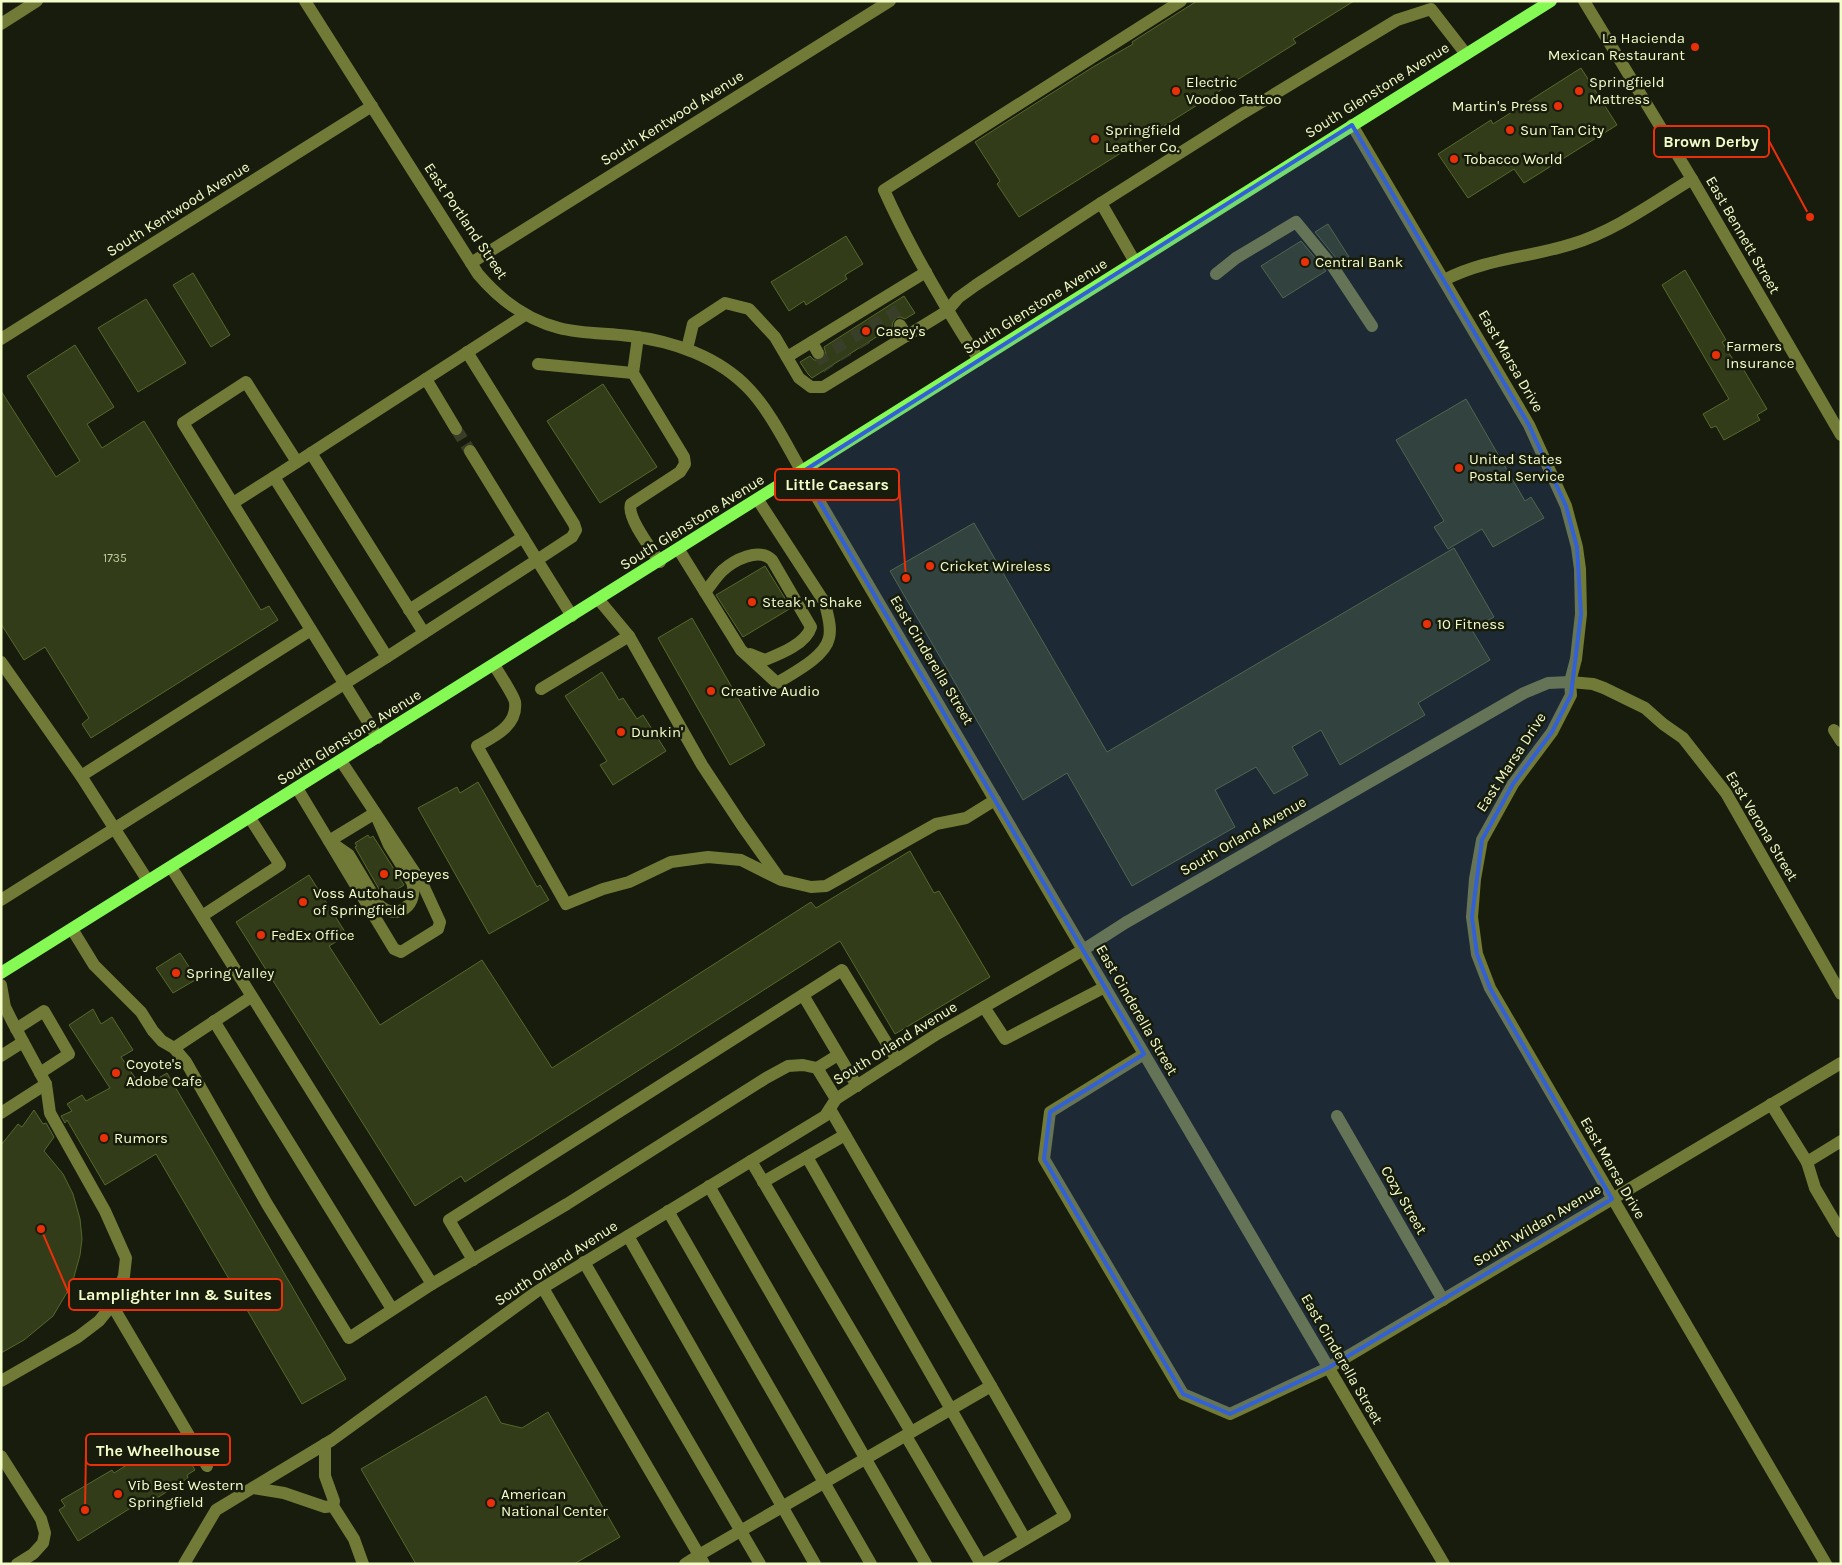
<svg xmlns="http://www.w3.org/2000/svg" width="1842" height="1565" font-family="Karla,sans-serif">
	<style>
		.building { fill: #323c19; stroke: #57682b }
		.lines { fill: none; stroke-linecap: round; stroke-linejoin: round }
		.minor-tunnel { stroke: #393e28; stroke-width: 12; stroke-dasharray: 12 6; stroke-linecap: butt }
		.minor { stroke: #727a38; stroke-width: 12 }
		.major { stroke: #85f954; stroke-width: 12 }
		.marked { fill: #3260d6; fill-opacity: 0.2; stroke: #3260d6; stroke-width: 4; stroke-linejoin: round }
		.poi-dot { fill: #ea3008; stroke: #181c0c; stroke-width: 2 }
		.labels { text-anchor: middle; dominant-baseline: central; stroke-width: 5; stroke-linejoin: round; paint-order: stroke }
		.number-label { font-size: 12px; fill: #c3cd9d }
		.poi-label { font-size: 15px; fill: #f3fdc9; stroke: #181c0c; text-anchor: start }
		.street-label { font-size: 15px; fill: #f3fdc9; stroke: #181c0c }
		.leader { fill: none; stroke: #ea3008; stroke-width: 2 }
		.callout-dot { fill: #ea3008; stroke: #181c0c; stroke-width: 2 }
		.callout { fill: #181c0c; stroke: #ea3008; stroke-width: 2 }
		.callout-label { font-size: 16px; text-anchor: middle; font-weight: bold; fill: #f3fdc9 }
	</style>
	<rect width="100%" height="100%" fill="#181c0c"/>
	<g class="building">
		<polygon points="1197,1 1354,1 1293,39 1296,43 1019,217 997,184 1000,181 975,142 1093,67 1133,44 1132,42"/>
		<polygon points="1581,68 1617,125 1524,183 1514,169 1468,198 1438,154 1491,120 1493,124"/>
		<polygon points="1328,224 1349,257 1340,263 1315,232"/>
		<polygon points="846,236 863,264 845,275 847,279 806,305 804,301 789,311 771,282"/>
		<polygon points="1301,241 1326,271 1283,298 1261,266"/>
		<polygon points="1685,270 1726,340 1722,342 1739,369 1742,367 1767,409 1757,415 1760,420 1724,440 1716,426 1711,428 1703,414 1729,399 1662,285"/>
		<polygon points="193,273 230,335 211,347 173,285"/>
		<polygon points="904,296 915,313 905,319 900,317 896,318 893,322 892,327 812,378 808,374 800,362 810,356 814,360 822,360 826,354 824,347"/>
		<polygon points="146,299 186,363 138,392 98,328"/>
		<polygon points="75,345 114,407 87,424 102,448 144,421 261,610 269,606 278,620 91,738 82,724 89,718 45,647 24,660 1,624 1,391 56,477 80,461 27,376"/>
		<polygon points="603,384 657,467 600,503 547,421"/>
		<polygon points="1466,399 1525,501 1531,497 1544,518 1493,547 1482,529 1448,549 1434,527 1444,521 1396,440"/>
		<polygon points="974,523 1107,752 1454,548 1494,617 1472,630 1490,660 1418,703 1425,715 1340,765 1321,730 1292,747 1308,775 1274,794 1256,767 1215,790 1235,827 1132,886 1067,773 1023,800 890,571"/>
		<polygon points="765,566 791,608 743,637 716,595"/>
		<polygon points="692,618 765,745 730,765 658,638"/>
		<polygon points="602,672 619,700 623,698 637,719 643,715 666,751 613,785 600,765 607,761 565,696"/>
		<polygon points="478,782 537,887 540,885 549,900 489,934 418,808 457,787 460,793"/>
		<polygon points="368,835 370,838 373,836 404,885 384,898 355,847 357,846 355,843"/>
		<polygon points="910,851 934,893 939,891 990,977 895,1034 840,941 465,1182 461,1176 415,1206 236,922 309,875 347,935 329,946 380,1025 482,960 552,1068 811,902 816,908"/>
		<polygon points="180,953 197,979 173,993 156,968"/>
		<polygon points="93,1009 101,1024 112,1017 133,1050 121,1057 142,1088 167,1073 346,1379 302,1404 156,1154 105,1185 67,1120 65,1123 61,1116 72,1111 67,1104 82,1095 86,1101 110,1088 69,1025"/>
		<polygon points="34,1110 43,1124 46,1123 54,1137 44,1151 63,1174 73,1194 80,1219 82,1239 80,1255 72,1284 53,1316 24,1340 1,1353 1,1145 18,1124 22,1127"/>
		<polygon points="486,1396 501,1423 522,1428 548,1412 620,1537 574,1564 416,1564 361,1469"/>
		<polygon points="173,1436 181,1450 183,1449 195,1470 187,1475 188,1478 140,1509 137,1504 78,1541 59,1510 65,1506 61,1500 112,1470 114,1473"/>
	</g>
	<g class="lines">
		<g class="minor-tunnel">
			<polyline points="890,308 900,325"/>
			<polyline points="873,318 883,335"/>
			<polyline points="855,329 865,346"/>
			<polyline points="836,341 846,358"/>
			<polyline points="818,353 829,369"/>
			<polyline points="456,429 470,451"/>
		</g>
		<g class="minor">
			<path d="M305,1l173,273c22,26 47,45 81,54 23,6 47,5 71,8 43,5 89,21 119,53 21,22 38,57 53,83l642,1092"/>
			<polyline points="1584,1 1692,179 1841,435"/>
			<polyline points="1,24 37,1"/>
			<polyline points="1352,125 1529,425 1566,506 1577,547 1580,569 1581,614 1576,659 1570,682 1571,695 1552,732 1513,784 1482,840 1475,879 1472,917 1477,954 1490,988 1826,1564"/>
			<polyline points="1135,262 1101,203 1240,115 1397,20 1431,9 1466,54"/>
			<polyline points="471,263 890,1"/>
			<polyline points="1216,274 1236,258 1296,222 1333,267 1372,326"/>
			<path d="M1444,280c43,-22 84,-22 128,-36 43,-13 82,-42 120,-65"/>
			<polyline points="525,315 274,477 387,657 537,560 572,616"/>
			<polyline points="900,325 907,336"/>
			<path d="M638,337l-5,36 51,84 1,7 -5,8 -49,32c-5,13 21,46 29,58"/>
			<polyline points="1,339 372,106"/>
			<polyline points="812,342 818,353"/>
			<polyline points="687,349 693,324 725,303 749,309 775,337 799,378 811,387 823,387 947,311 958,298 976,285 1101,203"/>
			<polyline points="467,352 574,524 576,530 572,537 537,560 470,451"/>
			<polyline points="787,357 926,272"/>
			<path d="M979,360c-35,-54 -68,-110 -95,-170l297,-189"/>
			<polyline points="538,364 633,373"/>
			<polyline points="426,379 456,429"/>
			<polyline points="311,453 424,633"/>
			<polyline points="297,462 246,382 183,423 378,738"/>
			<polyline points="233,503 274,477"/>
			<path d="M679,550l62,100 36,33c16,-10 48,-26 52,-45 3,-12 -2,-24 -4,-35l-67,-103"/>
			<path d="M705,592c6,-7 11,-15 17,-21 12,-11 37,-24 50,-11l39,67c-5,17 -31,27 -46,33l-15,-6"/>
			<polyline points="409,610 523,537"/>
			<polyline points="629,636 702,765 741,824 779,878"/>
			<polyline points="1,662 81,776 148,881"/>
			<path d="M494,665c5,8 20,31 21,37 3,24 -22,35 -38,44l89,158 37,-15 26,-7 42,-20 37,-5 33,3 40,20 30,7 15,-1 110,-62 30,-6 29,-18"/>
			<polyline points="541,689 629,636 599,600"/>
			<polyline points="1834,730 1841,741"/>
			<polyline points="81,776 311,630"/>
			<polyline points="297,788 394,949 401,952 438,929 440,922 423,885 341,761"/>
			<path d="M375,813l14,32 23,37c7,22 -14,40 -33,23l-30,-50 -20,-14z"/>
			<polyline points="171,867 432,1284"/>
			<polyline points="1,900 387,657"/>
			<polyline points="202,916 280,865 250,818"/>
			<polyline points="72,929 94,965 141,1012 153,1031 162,1041 174,1048 186,1062 267,1204 349,1338 432,1284 567,1204 766,1078 788,1066 803,1065 817,1068 836,1099"/>
			<polyline points="1,985 5,1007 13,1023 46,1084 50,1113 105,1211 126,1258 124,1276 118,1291 112,1305 99,1321 78,1337 1,1381"/>
			<polyline points="803,995 857,1086"/>
			<polyline points="984,1007 1005,1039 1105,987"/>
			<polyline points="214,1021 392,1309"/>
			<polyline points="16,1029 44,1011 69,1054 40,1073"/>
			<polyline points="174,1048 251,997"/>
			<polyline points="1144,1054 1050,1112 1044,1159 1183,1394 1230,1414 1328,1368 1841,1063"/>
			<polyline points="1,1056 23,1042"/>
			<polyline points="817,1068 838,1055"/>
			<polyline points="1771,1104 1807,1162 1841,1141"/>
			<polyline points="830,1109 991,1386"/>
			<polyline points="1,1113 46,1084"/>
			<polyline points="1337,1116 1443,1300"/>
			<polyline points="807,1157 1025,1539"/>
			<polyline points="751,1161 911,1432"/>
			<polyline points="1807,1162 1815,1188 1841,1232"/>
			<polyline points="763,1182 845,1135"/>
			<polyline points="709,1186 926,1564"/>
			<polyline points="668,1211 871,1564"/>
			<polyline points="628,1236 815,1564"/>
			<polyline points="473,1260 449,1220 842,970 897,1060"/>
			<polyline points="584,1262 760,1564"/>
			<polyline points="543,1288 699,1555 685,1564"/>
			<polyline points="112,1305 207,1466"/>
			<polyline points="906,1436 981,1564"/>
			<polyline points="1,1456 41,1519 45,1533 43,1543 33,1554 17,1564"/>
			<polyline points="253,1488 284,1493 325,1507 333,1506 334,1501 325,1476 325,1444"/>
			<polyline points="333,1506 354,1539 363,1564"/>
			<polyline points="184,1564 216,1510 332,1440 536,1292 825,1116 836,1099 937,1034 1083,950 1125,923 1524,693 1548,683 1570,682 1593,684 1604,688 1645,708 1663,724 1683,738 1726,793 1841,994"/>
			<polyline points="704,1564 699,1555 991,1386 1065,1516 983,1564"/>
		</g>
		<polyline class="major" points="1,973 1551,1"/>
	</g>
	<path class="marked" d="M1352,125l177,300 37,81 11,41 4,67 -10,81 -19,37 -39,52 -31,56 -10,77 5,37 13,34 122,211 -284,169 -98,46 -47,-20 -139,-235 6,-47 94,-58 -342,-582z"/>
	<g class="poi-dot">
		<circle cx="1695" cy="47" r="5"/>
		<circle cx="1176" cy="91" r="5"/>
		<circle cx="1579" cy="91" r="5"/>
		<circle cx="1558" cy="106" r="5"/>
		<circle cx="1510" cy="130" r="5"/>
		<circle cx="1095" cy="139" r="5"/>
		<circle cx="1454" cy="159" r="5"/>
		<circle cx="1305" cy="262" r="5"/>
		<circle cx="866" cy="331" r="5"/>
		<circle cx="1716" cy="355" r="5"/>
		<circle cx="1459" cy="468" r="5"/>
		<circle cx="930" cy="566" r="5"/>
		<circle cx="752" cy="602" r="5"/>
		<circle cx="1427" cy="624" r="5"/>
		<circle cx="711" cy="691" r="5"/>
		<circle cx="621" cy="732" r="5"/>
		<circle cx="384" cy="874" r="5"/>
		<circle cx="303" cy="902" r="5"/>
		<circle cx="261" cy="935" r="5"/>
		<circle cx="176" cy="973" r="5"/>
		<circle cx="116" cy="1073" r="5"/>
		<circle cx="104" cy="1138" r="5"/>
		<circle cx="118" cy="1494" r="5"/>
		<circle cx="491" cy="1503" r="5"/>
	</g>
	<g class="labels">
		<g class="number-label">
			<text x="115" y="558">1735</text>
		</g>
		<g class="poi-label">
			<text x="1685" y="38" text-anchor="end">La Hacienda<tspan x="1685" dy="17">Mexican Restaurant</tspan></text>
			<text x="1186" y="82">Electric<tspan x="1186" dy="17">Voodoo Tattoo</tspan></text>
			<text x="1589" y="82">Springfield<tspan x="1589" dy="17">Mattress</tspan></text>
			<text x="1548" y="106" text-anchor="end">Martin's Press</text>
			<text x="1105" y="130">Springfield<tspan x="1105" dy="17">Leather Co.</tspan></text>
			<text x="1520" y="130">Sun Tan City</text>
			<text x="1464" y="159">Tobacco World</text>
			<text x="1315" y="262">Central Bank</text>
			<text x="876" y="331">Casey's</text>
			<text x="1726" y="346">Farmers<tspan x="1726" dy="17">Insurance</tspan></text>
			<text x="1469" y="459">United States<tspan x="1469" dy="17">Postal Service</tspan></text>
			<text x="940" y="566">Cricket Wireless</text>
			<text x="762" y="602">Steak 'n Shake</text>
			<text x="1437" y="624">10 Fitness</text>
			<text x="721" y="691">Creative Audio</text>
			<text x="631" y="732">Dunkin'</text>
			<text x="394" y="874">Popeyes</text>
			<text x="313" y="893">Voss Autohaus<tspan x="313" dy="17">of Springfield</tspan></text>
			<text x="271" y="935">FedEx Office</text>
			<text x="186" y="973">Spring Valley</text>
			<text x="126" y="1064">Coyote's<tspan x="126" dy="17">Adobe Cafe</tspan></text>
			<text x="114" y="1138">Rumors</text>
			<text x="128" y="1485">Vīb Best Western<tspan x="128" dy="17">Springfield</tspan></text>
			<text x="501" y="1494">American<tspan x="501" dy="17">National Center</tspan></text>
		</g>
		<g class="street-label">
			<text transform="translate(1377 90) rotate(-32)">South Glenstone Avenue</text>
			<text transform="translate(672 118) rotate(-32)">South Kentwood Avenue</text>
			<text transform="translate(178 209) rotate(-32)">South Kentwood Avenue</text>
			<text transform="translate(466 221) rotate(56)">East Portland Street</text>
			<text transform="translate(1743 235) rotate(60)">East Bennett Street</text>
			<text transform="translate(1035 306) rotate(-32)">South Glenstone Avenue</text>
			<text transform="translate(1511 361) rotate(60)">East Marsa Drive</text>
			<text transform="translate(692 522) rotate(-32)">South Glenstone Avenue</text>
			<text transform="translate(932 660) rotate(59)">East Cinderella Street</text>
			<text transform="translate(349 737) rotate(-32)">South Glenstone Avenue</text>
			<text transform="translate(1511 762) rotate(-57)">East Marsa Drive</text>
			<text transform="translate(1762 826) rotate(59)">East Verona Street</text>
			<text transform="translate(1243 836) rotate(-30)">South Orland Avenue</text>
			<text transform="translate(1137 1010) rotate(60)">East Cinderella Street</text>
			<text transform="translate(895 1043) rotate(-32)">South Orland Avenue</text>
			<text transform="translate(1613 1168) rotate(60)">East Marsa Drive</text>
			<text transform="translate(1404 1200) rotate(60)">Cozy Street</text>
			<text transform="translate(1537 1225) rotate(-31)">South Wildan Avenue</text>
			<text transform="translate(556 1263) rotate(-33)">South Orland Avenue</text>
			<text transform="translate(1342 1359) rotate(60)">East Cinderella Street</text>
		</g>
	</g>
	<path class="leader" d="M1810 217L1769 141M906 578L899 484M41 1229L69 1294M85 1510L86 1450"/>
	<g class="callout-dot">
		<circle cx="1810" cy="217" r="5"/>
		<circle cx="906" cy="578" r="5"/>
		<circle cx="41" cy="1229" r="5"/>
		<circle cx="85" cy="1510" r="5"/>
	</g>
	<g class="callout">
		<rect x="1654" y="126" width="115" height="31" rx="5"/>
		<rect x="775" y="469" width="124" height="31" rx="5"/>
		<rect x="69" y="1279" width="213" height="31" rx="5"/>
		<rect x="86" y="1434" width="144" height="31" rx="5"/>
	</g>
	<g class="callout-label">
		<text x="1711" y="147">Brown Derby</text>
		<text x="837" y="490">Little Caesars</text>
		<text x="175" y="1300">Lamplighter Inn &amp; Suites</text>
		<text x="158" y="1456">The Wheelhouse</text>
	</g>
	<rect width="1842" height="1565" fill="none" stroke="#f3fdc9" stroke-width="5"/>
</svg>
